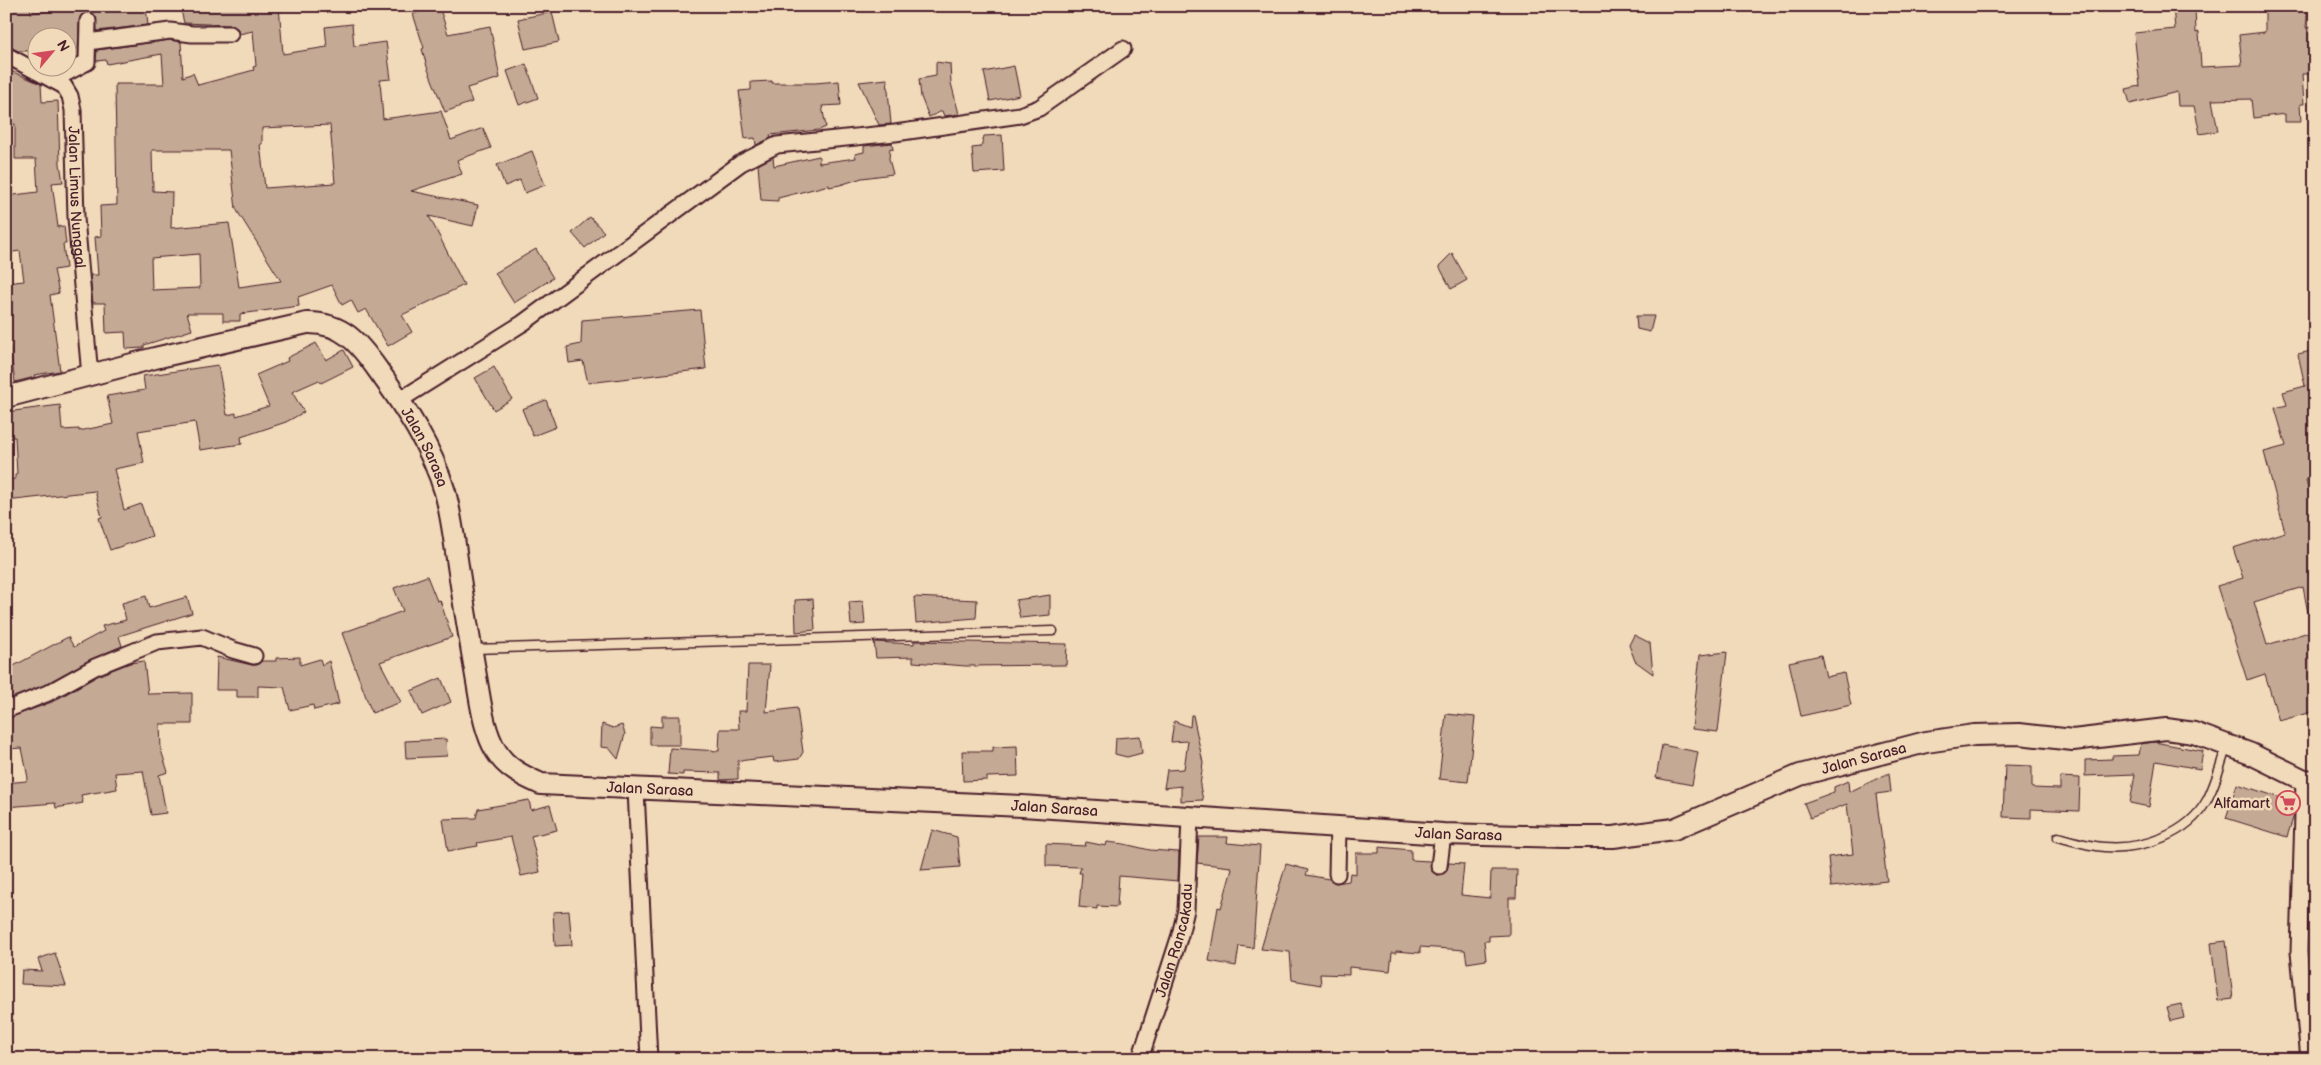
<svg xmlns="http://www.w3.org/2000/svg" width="2321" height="1065" font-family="'Balsamiq Sans',sans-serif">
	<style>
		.building { fill: #c4a994; stroke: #4a1f2b; fill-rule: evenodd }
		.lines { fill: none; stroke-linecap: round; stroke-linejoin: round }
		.lane-casing { stroke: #4a1f2b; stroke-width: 11 }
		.street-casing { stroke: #4a1f2b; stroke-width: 19 }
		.secondary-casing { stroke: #4a1f2b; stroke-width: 24 }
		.lane { stroke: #f0dab9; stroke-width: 8 }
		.street { stroke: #f0dab9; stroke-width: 15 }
		.secondary { stroke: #f0dab9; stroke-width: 20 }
		.labels { text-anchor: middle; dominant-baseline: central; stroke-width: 5; stroke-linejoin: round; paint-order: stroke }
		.street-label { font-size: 15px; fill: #4a1f2b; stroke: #f0dab9 }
		.poi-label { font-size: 15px; fill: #4a1f2b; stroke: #f0dab9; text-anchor: end }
	</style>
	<rect width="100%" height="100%" fill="#f0dab9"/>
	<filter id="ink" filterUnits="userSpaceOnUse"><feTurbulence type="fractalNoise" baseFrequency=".02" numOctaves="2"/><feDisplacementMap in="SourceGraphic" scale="10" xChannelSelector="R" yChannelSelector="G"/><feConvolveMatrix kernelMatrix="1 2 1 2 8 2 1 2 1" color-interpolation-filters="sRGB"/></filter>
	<g filter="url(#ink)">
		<g class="building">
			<polygon points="30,6 31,13 104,6 123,6 123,9 146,7 148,25 97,31 96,16 89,12 84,13 79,21 78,56 68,62 68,38 38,38 38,51 18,51 9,46 6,9"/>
			<path d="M180,6h99l4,48 44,-7 -2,-20 27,-3 2,22 32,-4 5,37 -11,1 3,39 58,-8 10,29 32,-12 8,20 -34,12 5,14 -51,17 67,14 -5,21 -44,-10 35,69 -62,30 10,17 -24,14 -22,-37 -8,4 -7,-13 -9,5 -10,-20 -34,12 1,9 -59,8v7h-17v-8h-36l5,17 -48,15v3l-18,1 -1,-17 -19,1 -1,-30h-12l-3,-28h8l-3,-38 6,-1 -1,-30 17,-1 -2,-121h49l-2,-30 -55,10 -1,-4 -10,1 1,-11 73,-10 11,2 2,35 10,-4 5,12 56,-15 -1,-3 3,-1 -3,-35 -14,3 -1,-5 -8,-4 -46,-2zM330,125l5,58 -70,5 -5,-44h2v-16zM152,150h77l7,59 45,72 -42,6 -10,-64 -58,5 1,-36 -19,-1zM199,254l1,34 -48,2 -1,-32z"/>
			<polygon points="439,6 448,34 490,26 500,78 467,88 472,102 445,112 427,67 422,49 424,48 413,14"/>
			<polygon points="2173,6 2195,6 2196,33 2199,32 2201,67 2242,65 2239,35 2265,32 2265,6 2308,6 2306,28 2315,27 2315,51 2309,51 2311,74 2302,74 2304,104 2300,104 2301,122 2285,122 2285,114 2253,118 2251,99 2212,100 2218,131 2200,134 2194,106 2178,106 2177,92 2130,104 2126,89 2140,86 2134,33 2175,29"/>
			<polygon points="552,12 559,42 525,49 518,19"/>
			<polygon points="936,62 950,64 951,83 959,114 944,116 942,111 929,117 921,97 919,79 936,76"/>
			<polygon points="526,64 538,98 519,105 507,71"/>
			<polygon points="1014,66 1020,95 990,101 984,72"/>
			<polygon points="6,69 41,84 42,102 58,101 60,164 63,182 52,183 58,227 64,226 66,244 63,244 66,268 54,270 59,293 50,295 60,371 34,375 35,377 15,382 6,320 6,283 24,281 20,251 6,253 6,196 38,192 36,159 15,159 15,124 6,124"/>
			<polygon points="887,79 891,124 879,125 859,82"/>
			<polygon points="772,81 772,83 815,83 839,81 841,105 822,106 826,127 819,130 770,135 771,138 756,145 755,138 745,139 739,91 751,90 751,82"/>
			<polygon points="1002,135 1004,171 974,173 972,148 981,147 984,136"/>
			<polygon points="892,143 893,150 890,148 889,159 893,174 862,178 840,185 829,187 829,185 778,198 778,201 761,200 758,165 773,157 774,166 819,156 819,163 856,158 855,154 864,152 864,146"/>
			<polygon points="532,151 545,185 525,193 520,180 505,186 497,165"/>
			<polygon points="590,217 604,232 585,248 572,233"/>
			<polygon points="536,249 553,278 514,303 495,273"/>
			<polygon points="1452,253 1467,280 1451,289 1439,266"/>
			<polygon points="700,310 706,369 588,383 583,361 569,363 567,347 581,344 582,320"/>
			<polygon points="1636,316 1654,316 1650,332 1637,329"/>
			<polygon points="316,343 326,360 344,350 353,367 321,383 319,380 292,392 304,412 286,422 241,437 242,444 200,450 195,422 138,431 144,463 114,469 124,510 141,504 152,536 110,550 99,518 102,517 95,491 6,501 6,480 15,479 15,475 17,474 15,437 6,437 6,412 60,405 62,430 79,429 79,431 113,424 107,396 145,390 143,376 218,365 227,415 236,413 236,416 269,406 256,375 288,361 287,358"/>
			<polygon points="2315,350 2315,402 2310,402 2315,419 2315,478 2306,480 2315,512 2315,612 2308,613 2303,587 2254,602 2267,645 2315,630 2315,711 2279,721 2265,674 2247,680 2217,586 2243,578 2233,548 2285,532 2264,452 2286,446 2275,408 2287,405 2283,392 2305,386 2298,354"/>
			<polygon points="494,367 512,399 494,410 475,378"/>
			<polygon points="546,400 556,427 533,436 522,409"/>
			<polygon points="427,576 437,601 440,600 452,637 380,662 401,702 372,713 342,633 403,611 394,588"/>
			<polygon points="1050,595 1050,615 1020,618 1016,600"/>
			<polygon points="146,596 149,608 187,597 192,613 119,636 122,646 91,659 44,685 9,699 6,693 6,670 68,637 74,647 104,631 102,626 126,620 122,603"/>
			<polygon points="914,597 977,600 976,618 916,623"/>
			<polygon points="813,599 815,630 796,632 795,600"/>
			<polygon points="863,601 865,624 851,625 849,602"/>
			<polygon points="1634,635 1650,643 1653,674 1635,661 1629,645"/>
			<polygon points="914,641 1067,644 1066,665 966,666 913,662 913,657 876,658 874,642 914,644"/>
			<polygon points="1727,652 1718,732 1692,729 1700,655"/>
			<polygon points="1821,655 1826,677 1844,673 1851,705 1801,716 1789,662"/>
			<polygon points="217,657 252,665 257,665 262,661 276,661 276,658 300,657 300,665 320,659 322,665 329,661 339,704 314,710 313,705 290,710 284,687 258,686 258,697 237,697 237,690 216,690"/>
			<polygon points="144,661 148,694 192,693 192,724 160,724 161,750 168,772 159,775 166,813 151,815 143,771 115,773 117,789 81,795 83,803 56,808 55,803 6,807 6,783 26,781 28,778 22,748 6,749 6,719 52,702 99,675 130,663"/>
			<polygon points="748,665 770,665 766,712 797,708 803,752 799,759 774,762 773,757 738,761 738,779 720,780 720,773 683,772 683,775 668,774 670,748 719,751 720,729 739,729 738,711 746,711"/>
			<polygon points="441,678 451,702 422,715 411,691"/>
			<polygon points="1446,714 1475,717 1468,782 1439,779"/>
			<polygon points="1191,715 1193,715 1203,763 1200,786 1203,800 1181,801 1181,786 1164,788 1167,770 1184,769 1188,741 1171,742 1174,721 1190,727"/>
			<polygon points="662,716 680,716 680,745 650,745 650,726 662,727"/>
			<polygon points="602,724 613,728 622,725 625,734 618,759 609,748 601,747"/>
			<polygon points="1140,736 1142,753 1127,757 1115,754 1116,738"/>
			<polygon points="446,739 447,756 406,758 405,741"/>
			<polygon points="2154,742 2203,751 2200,769 2156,761 2149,807 2130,803 2135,774 2085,776 2085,760 2112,759 2112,756 2139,755 2141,744"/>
			<polygon points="1662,745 1698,752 1692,785 1656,778"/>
			<polygon points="1017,746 1018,776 987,777 987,780 963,781 962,751 993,751 993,747"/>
			<polygon points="2005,765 2032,766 2032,788 2060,789 2060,777 2080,778 2079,811 2031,809 2031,818 2003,817"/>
			<polygon points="1889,773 1891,792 1876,794 1887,881 1831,887 1828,857 1853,854 1847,804 1810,818 1804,803 1834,792 1834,787 1848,781 1849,792"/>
			<polygon points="2237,784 2294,802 2294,815 2287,837 2226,818"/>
			<polygon points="529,800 531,810 550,805 557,830 531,836 540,872 521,876 511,837 477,843 478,846 448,851 443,819 476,818 478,809"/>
			<polygon points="932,830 957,837 960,867 921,870"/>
			<polygon points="1199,837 1228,837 1227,843 1260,846 1253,948 1239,946 1236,966 1209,961 1218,907 1221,908 1232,869 1231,867 1197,863"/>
			<polygon points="1086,842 1106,846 1107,842 1124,844 1150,850 1179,852 1178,881 1119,876 1117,907 1097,906 1097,909 1079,907 1082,873 1079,873 1081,867 1046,866 1046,844 1085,846"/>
			<polygon points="1379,847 1411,850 1411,860 1430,861 1431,870 1437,875 1446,872 1449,863 1464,864 1461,895 1490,898 1491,870 1517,870 1516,898 1509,898 1509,935 1489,936 1489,941 1484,941 1486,960 1467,963 1465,950 1420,947 1420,953 1396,951 1396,953 1392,953 1390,971 1349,967 1349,975 1320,974 1321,985 1292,980 1290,952 1261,949 1286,864 1308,870 1306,875 1329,879 1336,883 1349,881 1350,873 1356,874 1356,853 1379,853"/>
			<polygon points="569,911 572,945 555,946 553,912"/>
			<polygon points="2226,941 2233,999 2218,1001 2211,943"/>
			<polygon points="55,953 66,986 21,984 22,970 42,971 38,959"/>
			<polygon points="2181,1004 2184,1018 2171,1021 2167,1007"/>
		</g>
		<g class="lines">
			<defs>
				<g id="lane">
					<polyline points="473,649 1053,631"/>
					<path d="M2058,837c15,4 31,9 46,10 37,3 84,-12 103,-47 9,-17 14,-37 20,-55"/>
				</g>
				<g id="street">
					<polyline points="88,42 170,31 192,34 230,34"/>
					<path id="s1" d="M6,55l58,31 6,10 3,14 3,108 14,158"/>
					<polyline points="53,80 87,62 88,21"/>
					<polyline points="400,400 523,323 741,163 777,145 895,133 1020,115 1039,108 1123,49"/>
					<polyline points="6,710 48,693 95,667 157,642 202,637 233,650 254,656"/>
					<polyline points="2304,780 2299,952 2309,1059"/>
					<polyline points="636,790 649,1059"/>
					<polyline points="1439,866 1443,834"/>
					<polyline points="1337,874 1338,828"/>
					<path id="s2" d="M1140,1059l40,-124 6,-25 4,-92"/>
				</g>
				<g id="secondary">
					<path id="s3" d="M6,397l149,-39 152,-35c35,-1 52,20 71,47 27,37 54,78 67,122 6,22 9,45 12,67 6,41 13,82 20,123 4,23 7,49 19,69 10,17 27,25 45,33l481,22 421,28 121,3h49l61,-8 126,-54 126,-33 48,-7 45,-1 54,6 93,-11 28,4 57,21 53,26 11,1"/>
				</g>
			</defs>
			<use href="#lane" class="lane-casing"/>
			<use href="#street" class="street-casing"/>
			<use href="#secondary" class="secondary-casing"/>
			<use href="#lane" class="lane"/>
			<use href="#street" class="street"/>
			<use href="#secondary" class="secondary"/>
		</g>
	</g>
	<defs>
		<symbol id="supermarket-ring" viewBox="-11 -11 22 22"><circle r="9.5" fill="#f0dab9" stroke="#d1495b" stroke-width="1.5"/><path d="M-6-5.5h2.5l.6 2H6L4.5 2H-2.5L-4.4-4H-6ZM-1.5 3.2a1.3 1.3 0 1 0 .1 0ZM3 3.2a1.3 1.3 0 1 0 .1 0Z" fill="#d1495b"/></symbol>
	</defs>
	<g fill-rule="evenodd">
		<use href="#supermarket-ring" x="2274" y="789" width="28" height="28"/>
	</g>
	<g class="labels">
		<g class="street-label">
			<text stroke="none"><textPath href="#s1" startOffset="179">Jalan Limus Nunggal</textPath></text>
			<text stroke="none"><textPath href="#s3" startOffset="490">Jalan Sarasa</textPath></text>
			<text stroke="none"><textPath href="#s3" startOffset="2199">Jalan Sarasa</textPath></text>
			<text stroke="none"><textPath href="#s3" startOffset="970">Jalan Sarasa</textPath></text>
			<text stroke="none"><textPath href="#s3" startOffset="1375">Jalan Sarasa</textPath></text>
			<text stroke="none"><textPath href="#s3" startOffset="1780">Jalan Sarasa</textPath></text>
			<text stroke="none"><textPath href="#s2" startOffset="124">Jalan Rancakadu</textPath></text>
		</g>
		<g class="poi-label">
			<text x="2270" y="803">Alfamart</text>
		</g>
	</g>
	<rect width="2321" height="1065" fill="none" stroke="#f0dab9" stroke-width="25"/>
	<rect x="12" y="12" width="2296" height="1040" fill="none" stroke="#4a1f2b" stroke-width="2" filter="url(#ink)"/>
	<g transform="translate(52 52) rotate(61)"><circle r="24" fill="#f0dab9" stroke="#ae8f80"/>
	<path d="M0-4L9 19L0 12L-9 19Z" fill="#d1495b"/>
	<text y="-8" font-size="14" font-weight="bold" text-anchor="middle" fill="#4a1f2b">N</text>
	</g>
</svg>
